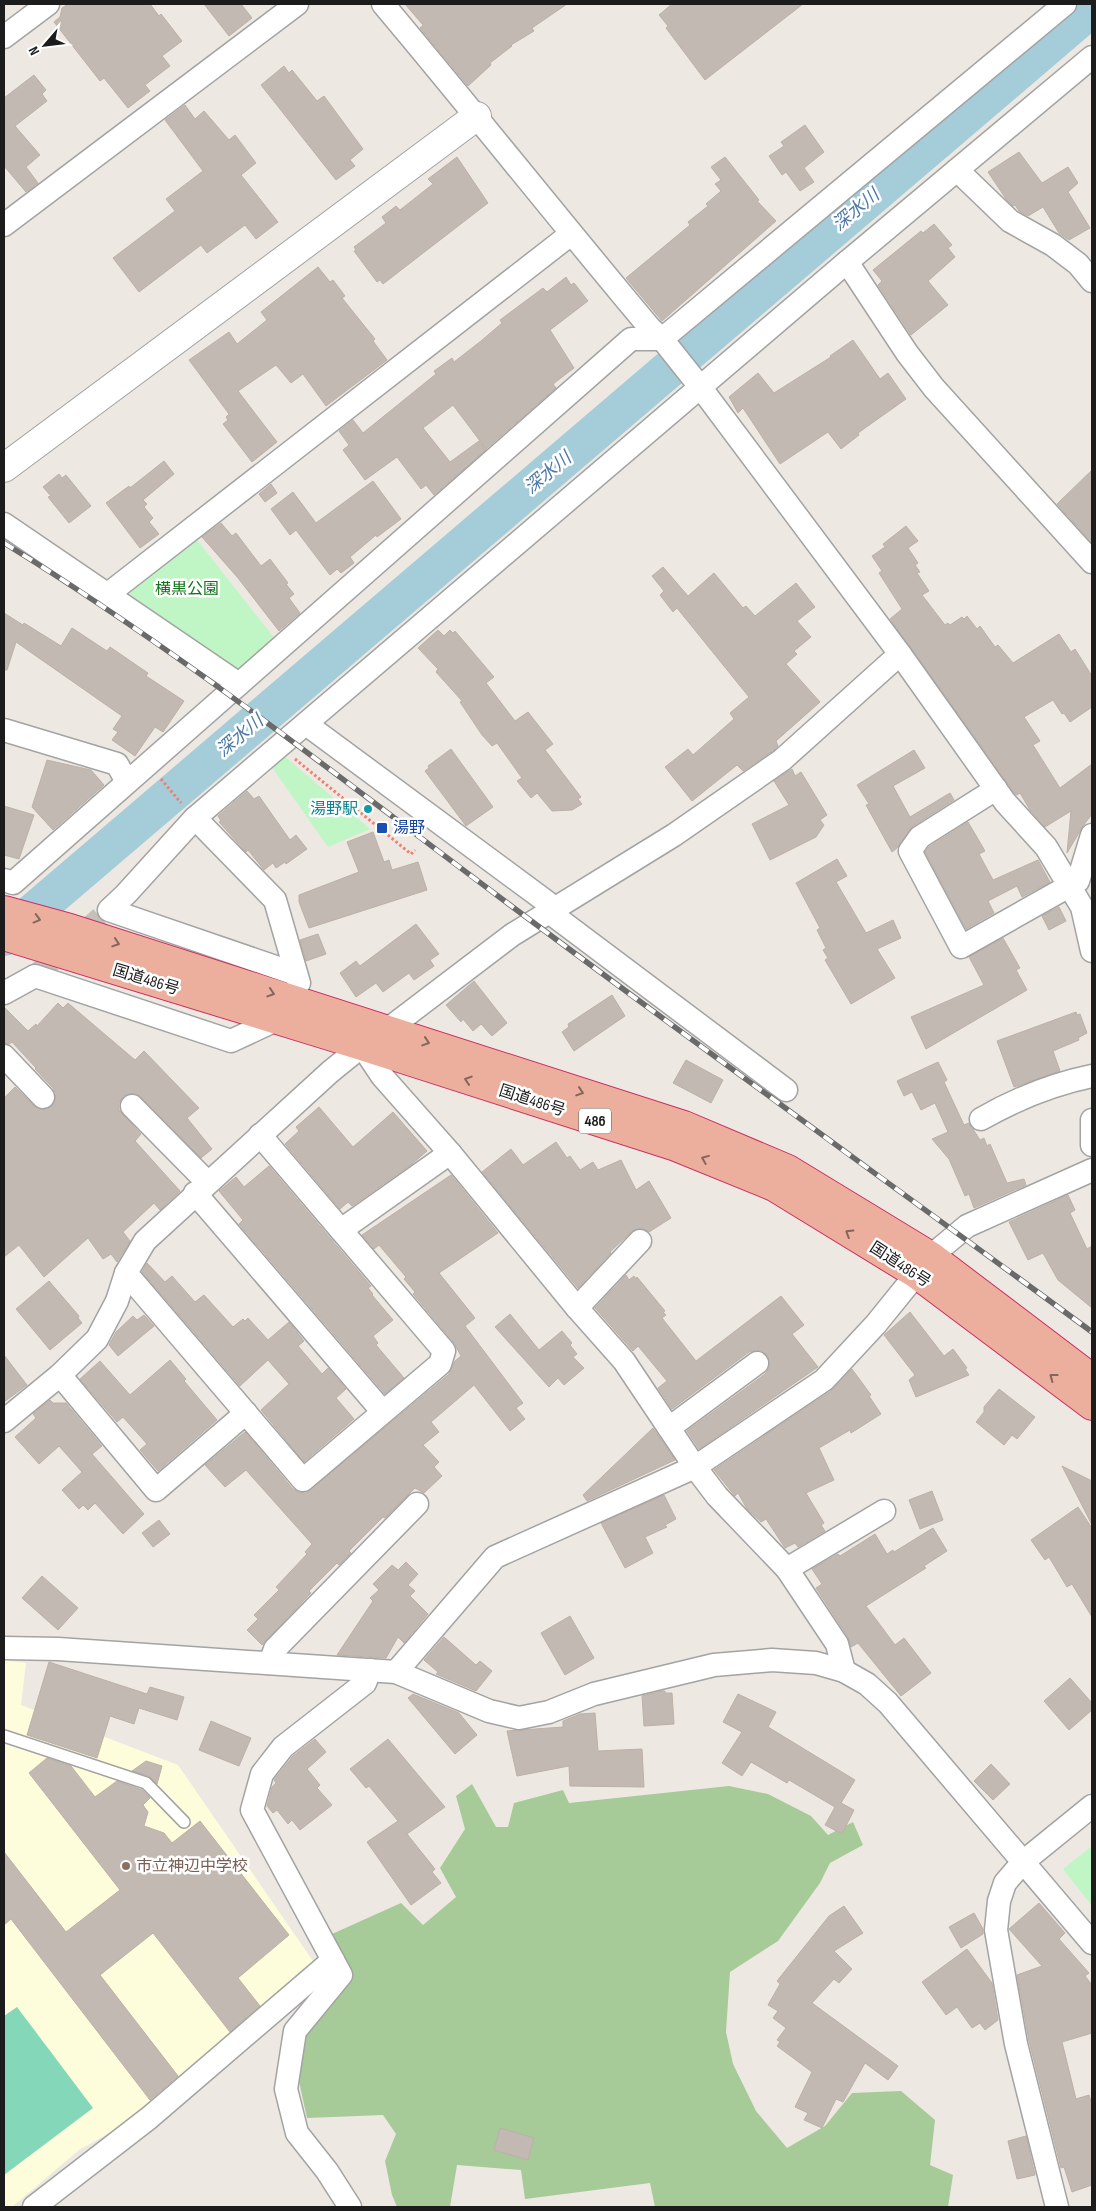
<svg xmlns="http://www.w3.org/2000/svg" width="1096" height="2211" font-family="'Sofia Sans Condensed','Noto Sans JP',sans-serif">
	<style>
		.education { fill: #fdfddb }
		.forest { fill: #a7ca99 }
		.park { fill: #c0f6c5 }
		.pitch { fill: #84d8b9 }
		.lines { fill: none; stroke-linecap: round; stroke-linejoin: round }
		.river { stroke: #a5ccd9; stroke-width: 38 }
		.building { fill: #c1b9b2; stroke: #beb0a6 }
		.minor-tunnel { stroke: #c3c0ba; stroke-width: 22; stroke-dasharray: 22 11; stroke-linecap: butt }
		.service-casing { stroke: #a3a3a3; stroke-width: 14 }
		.minor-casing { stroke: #a3a3a3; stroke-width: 25 }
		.tertiary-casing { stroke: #a3a3a3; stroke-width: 30 }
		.trunk-casing { stroke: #cd2d62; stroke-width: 30 }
		.path { stroke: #f27e6f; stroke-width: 3; stroke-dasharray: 2.5 2.5; stroke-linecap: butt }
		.service { stroke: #fff; stroke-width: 11 }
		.minor { stroke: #fff; stroke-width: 22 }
		.tertiary { stroke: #fff; stroke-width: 28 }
		.trunk { stroke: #ecaf9d; stroke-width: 28 }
		.rail-casing { stroke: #6a6a6a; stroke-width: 5.5 }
		.rail { stroke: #fff; stroke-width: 4; stroke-dasharray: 11; stroke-linecap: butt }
		.oneway { stroke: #84665c }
		.culture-dot { fill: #0f9aa8; stroke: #fff; stroke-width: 2 }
		.transit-dot { fill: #1a4fb4; stroke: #fff; stroke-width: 2 }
		.education-dot { fill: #8d6e63; stroke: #fff; stroke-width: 2 }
		.labels { text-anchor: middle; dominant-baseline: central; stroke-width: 5; stroke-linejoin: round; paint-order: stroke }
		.shield { fill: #fff; stroke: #606060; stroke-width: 1 }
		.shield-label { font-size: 15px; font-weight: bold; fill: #1c1c1c }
		.park-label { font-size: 16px; fill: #11731a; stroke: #fff }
		.culture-label { font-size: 16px; fill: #0d838f; stroke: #fff; text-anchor: end }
		.transit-label { font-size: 16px; fill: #164399; stroke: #fff; text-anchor: start }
		.street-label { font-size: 16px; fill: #1c1c1c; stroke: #fff }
		.education-label { font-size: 16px; fill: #785e54; stroke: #fff; text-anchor: start }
		.water-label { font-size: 18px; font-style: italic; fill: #4e79a6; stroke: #fff }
	</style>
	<rect width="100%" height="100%" fill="#ede9e2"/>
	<polygon class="education" points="4,1660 26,1663 21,1705 178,1765 317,1967 138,2117 79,2150 12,2207 4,2207"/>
	<polygon class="forest" points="472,1784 496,1827 508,1827 514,1803 563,1790 569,1803 729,1786 768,1794 811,1816 828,1835 853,1822 863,1845 830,1863 820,1883 778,1941 730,1972 726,2032 733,2064 756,2111 787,2148 825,2126 852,2093 901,2091 935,2120 930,2165 953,2175 948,2207 655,2207 650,2183 525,2199 521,2170 457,2165 450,2207 397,2207 392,2195 385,2161 396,2134 383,2115 307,2118 298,2077 301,2033 332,1934 401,1903 423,1925 456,1897 440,1868 465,1829 456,1796"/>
	<g class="park">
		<polygon points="194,536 276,640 242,672 127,595 129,582"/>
		<polygon points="283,755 370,829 328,847 271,766"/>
		<polygon points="1092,1846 1092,1906 1063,1869"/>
	</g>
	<polygon class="pitch" points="17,2007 93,2108 4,2175 4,2016"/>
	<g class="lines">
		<polyline class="river" points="4,937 1092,8"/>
	</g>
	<g class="building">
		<polygon points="68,4 150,4 159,16 161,14 182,41 162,56 170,66 145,85 150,91 128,108 104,78 100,81 54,22 60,17 62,8"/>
		<polygon points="204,4 241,4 252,18 229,36"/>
		<polygon points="405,4 567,4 532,28 534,31 511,45 512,46 490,63 491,65 468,86 420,28 423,25"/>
		<polygon points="672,4 803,4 705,80 666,28 668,26 659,15"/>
		<polygon points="284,66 289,73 292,70 317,101 324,96 363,149 350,160 355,166 336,180 261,85"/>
		<polygon points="34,75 46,90 42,94 47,101 15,126 40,155 26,167 38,183 26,192 4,166 4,98"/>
		<polygon points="185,105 195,119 204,111 229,140 235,135 256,163 241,175 278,222 256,239 245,225 207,253 201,245 139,292 113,258 175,211 166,199 203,171 165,120"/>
		<polygon points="805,125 824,152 804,168 814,182 800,191 786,172 782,175 769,156 784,146 781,142"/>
		<polygon points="1019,152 1042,183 1068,167 1078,183 1068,192 1090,228 1069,240 1059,233 1043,207 1028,216 1019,211 1015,205 1013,206 1006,199 988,172"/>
		<polygon points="457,157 488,203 383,284 380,280 377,282 354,251 356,250 354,247 386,223 382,217 396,206 400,210 433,184 428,179"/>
		<polygon points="725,157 759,200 757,201 776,221 662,321 626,278 690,225 688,222 708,206 706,204 721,191 715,184 721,180 711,167"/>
		<polygon points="934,224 952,245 948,248 955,257 928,281 948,305 911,335 878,285 882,281 873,270 921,231 923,233"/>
		<polygon points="318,267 330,282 333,280 345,296 342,298 375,339 373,341 387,360 326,406 303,374 291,383 276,365 238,391 277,442 252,462 223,424 228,420 226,417 229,414 189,360 229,332 237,344 267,320 261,312"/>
		<polygon points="566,277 571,285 574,283 588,301 550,330 574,368 553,384 556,388 486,449 453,405 423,428 450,462 479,441 486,450 434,495 426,485 421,489 397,457 365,480 343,450 349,445 339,431 353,420 363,433 436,374 434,371 452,358 454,362 481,341 502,323 500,320 543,288 547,292"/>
		<polygon points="853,340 880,379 888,373 906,399 858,433 859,435 841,449 828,432 780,464 743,408 738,413 729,397 758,373 774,393 831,357 830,356"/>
		<polygon points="164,461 174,474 143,500 147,504 144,507 153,518 149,522 159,534 140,548 106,503 129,486 130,488"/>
		<polygon points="1092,470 1092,543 1057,504"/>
		<polygon points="59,474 62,478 66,475 91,506 69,523 48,497 51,496 43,487"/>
		<polygon points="373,481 401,519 377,537 376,535 350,557 354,563 341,573 337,569 330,575 296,530 290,535 271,509 293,492 316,523"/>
		<polygon points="271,484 277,493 265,502 259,494"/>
		<polygon points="221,523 232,536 236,533 261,566 270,559 288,583 286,584 294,594 289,598 300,613 279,631 238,578 202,537"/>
		<polygon points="906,526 918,541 908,548 918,563 915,565 920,572 917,573 929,591 922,595 945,625 948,623 950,625 962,617 964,619 967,616 977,629 980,626 995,647 998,645 1013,663 1059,634 1071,652 1075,649 1092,676 1092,707 1070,722 1064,713 1062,714 1053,700 1024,717 1040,741 1033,745 1060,788 1092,764 1092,814 1083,826 1067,853 1071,811 1045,827 1030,810 1020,793 1017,795 1015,794 890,619 902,609 879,573 882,571 872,556 885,547 883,544"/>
		<polygon points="663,567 688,596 714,573 743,608 746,606 755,616 796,583 815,607 797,621 811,637 794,651 797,654 786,664 820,702 776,741 778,746 774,750 743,771 737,765 692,801 665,767 688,749 693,755 734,719 730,713 749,697 677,608 673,612 660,595 664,591 652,576"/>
		<polygon points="4,613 23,625 24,623 61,646 72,628 107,651 110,647 148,673 146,676 184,701 163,732 155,727 135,756 112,740 118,732 113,729 122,716 16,642 7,670 4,670"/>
		<polygon points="438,630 444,636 450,630 453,633 455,631 494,677 486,683 515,721 528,712 553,744 545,750 581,797 578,799 582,804 572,810 552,811 537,793 531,798 517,781 522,778 497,743 492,746 482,735 460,702 462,701 436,672 438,669 418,648"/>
		<polygon points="451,749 493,807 466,826 425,771 429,768 428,766"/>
		<polygon points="914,750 925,768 893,786 910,817 950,793 954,800 913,826 897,848 892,852 866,805 869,804 857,785"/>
		<polygon points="47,760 91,770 104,785 53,830 32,807"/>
		<polygon points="792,769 795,776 801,772 827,815 820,820 824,825 816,837 770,860 752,824 789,805 774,781"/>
		<polygon points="247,791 254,799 259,796 290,840 296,835 307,849 286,864 285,862 276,868 273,863 264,870 248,850 246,852 219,822 221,821 218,816"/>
		<polygon points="4,806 34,815 19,859 4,855"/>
		<polygon points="968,822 985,851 979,854 993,880 1038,860 1050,882 1022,897 1017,886 988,901 994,913 966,929 925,852 929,847"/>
		<polygon points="373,832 384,862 389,860 392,870 418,862 427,890 309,928 299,902 299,895 359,872 347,842"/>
		<polygon points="837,859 847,876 836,882 866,933 893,920 901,938 877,949 895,978 851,1004 825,960 828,958 823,950 826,948 817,930 820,928 796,883"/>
		<polygon points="1059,907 1066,921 1049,930 1042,916"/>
		<polygon points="416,924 439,954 430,960 434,966 414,980 409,973 383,992 376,983 356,997 340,973 356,961 360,966"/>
		<polygon points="318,934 326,954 306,961 300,940"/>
		<polygon points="1003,938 1020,968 1016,970 1027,990 926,1049 911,1017 984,985 969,957"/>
		<polygon points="474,981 507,1023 492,1036 481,1024 473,1031 463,1019 461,1022 446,1005"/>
		<polygon points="612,995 625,1016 574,1051 562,1032 569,1027 568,1024"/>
		<polygon points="58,1003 63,1008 68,1003 135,1060 144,1051 199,1108 187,1118 212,1149 201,1158 141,1097 135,1093 123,1096 119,1103 119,1110 141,1134 135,1141 180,1191 160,1210 154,1203 123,1232 130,1241 117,1262 111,1254 103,1259 88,1238 44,1277 19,1245 4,1257 4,1098 15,1087 34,1106 46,1110 52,1106 56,1094 53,1088 35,1069 36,1068 12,1042 9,1044 4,1043 4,1007 28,1031 36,1024 37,1026"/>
		<polygon points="1076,1012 1077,1015 1080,1014 1087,1033 1078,1038 1079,1040 1053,1051 1060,1071 1014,1087 997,1041"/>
		<polygon points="686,1060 723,1080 711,1103 673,1083"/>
		<polygon points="938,1062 947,1080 944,1082 964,1125 969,1123 980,1140 984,1138 987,1146 990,1144 1007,1183 1024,1179 1026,1185 974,1208 969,1194 965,1196 949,1159 932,1139 948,1132 935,1103 921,1110 912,1092 904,1096 897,1081"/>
		<polygon points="319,1107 353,1147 393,1112 427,1151 412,1164 352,1206 348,1202 340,1209 285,1144 299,1131 296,1127"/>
		<polygon points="556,1142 567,1158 570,1156 580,1170 593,1162 598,1170 621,1160 636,1190 649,1181 671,1218 649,1232 643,1228 631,1232 610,1252 611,1253 578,1288 482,1172 511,1149 523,1165"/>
		<polygon points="269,1166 371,1286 368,1288 373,1294 372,1295 393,1320 373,1336 378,1343 376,1345 404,1378 385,1394 239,1224 243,1220 219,1191 236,1177 244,1187"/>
		<polygon points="451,1175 498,1233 439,1273 475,1318 465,1326 523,1403 516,1408 525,1419 510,1431 474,1385 431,1422 439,1432 423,1445 439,1462 434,1467 442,1476 424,1493 415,1488 385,1518 383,1517 349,1551 351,1553 339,1565 337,1563 309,1591 311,1593 262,1645 247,1630 258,1619 254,1615 279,1590 276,1587 307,1554 305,1552 312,1544 246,1470 225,1487 205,1465 245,1432 293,1489 299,1492 306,1493 449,1374 455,1361 461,1356 454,1343 413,1294 415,1292 404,1279 406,1277 379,1245 374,1249 362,1235"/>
		<polygon points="1068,1195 1075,1210 1070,1213 1087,1249 1092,1246 1092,1308 1058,1280 1043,1253 1028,1260 1009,1222"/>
		<polygon points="147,1263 165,1282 172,1276 195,1302 204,1295 233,1327 243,1319 245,1321 248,1318 268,1340 289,1322 304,1341 298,1346 322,1374 328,1368 346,1389 336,1398 354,1419 304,1462 261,1410 289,1384 268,1360 240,1386 142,1272"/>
		<polygon points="626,1275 629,1280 634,1276 636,1279 637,1277 665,1311 663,1312 666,1315 662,1318 696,1361 781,1296 804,1325 792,1334 818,1367 699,1449 687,1431 765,1374 769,1368 768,1356 762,1351 755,1350 749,1352 672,1409 658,1388 667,1381 638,1346 633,1351 595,1308"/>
		<polygon points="49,1281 79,1316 78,1318 82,1323 50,1350 16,1309"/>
		<polygon points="910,1312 944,1356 953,1349 967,1368 965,1369 969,1375 916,1397 909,1380 915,1375 884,1335"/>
		<polygon points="510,1314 539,1350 562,1331 572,1343 570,1345 577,1354 573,1357 584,1368 564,1385 558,1378 549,1387 495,1327"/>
		<polygon points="144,1315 154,1326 118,1356 109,1345 116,1332 133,1316 137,1320"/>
		<polygon points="4,1355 27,1385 4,1402"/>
		<polygon points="170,1360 186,1379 184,1381 217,1420 158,1471 140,1450 147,1444 123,1417 117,1422 80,1379 100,1361 130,1395"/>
		<polygon points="852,1369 871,1395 869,1396 881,1414 851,1433 850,1430 819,1448 834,1480 806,1493 824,1523 821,1525 825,1531 798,1547 795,1543 785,1548 766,1519 761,1522 747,1509 738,1493 735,1496 714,1470 831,1391"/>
		<polygon points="999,1389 1035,1417 1017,1439 1012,1435 1004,1445 976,1422 984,1412 984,1407"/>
		<polygon points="50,1400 53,1403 66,1403 102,1446 92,1454 144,1514 123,1534 95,1503 88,1510 83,1505 79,1509 62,1490 82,1472 59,1446 39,1464 15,1437 36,1418 33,1414"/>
		<polygon points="653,1428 675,1460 587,1501 583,1495"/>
		<polygon points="1062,1466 1092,1481 1092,1525"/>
		<polygon points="932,1491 943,1520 920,1529 909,1500"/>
		<polygon points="664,1495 676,1519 665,1525 667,1527 645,1537 653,1553 625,1568 601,1523"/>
		<polygon points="1078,1507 1092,1528 1092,1617 1072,1584 1067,1587 1049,1557 1045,1560 1031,1540"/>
		<polygon points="159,1520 170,1534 153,1547 142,1533"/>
		<polygon points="933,1528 947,1551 924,1566 926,1568 866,1606 895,1645 904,1638 931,1673 901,1696 858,1643 851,1647 848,1637 816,1588 822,1584 812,1569 838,1554 840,1556 875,1534 887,1554 893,1550 894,1552"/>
		<polygon points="406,1562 418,1574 408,1585 415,1591 410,1596 428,1614 404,1643 398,1637 386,1658 337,1655 373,1601 370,1598 379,1590 373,1584 392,1565 398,1570"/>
		<polygon points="42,1576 78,1608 58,1630 22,1598"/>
		<polygon points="570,1616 594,1658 565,1675 541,1633"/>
		<polygon points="444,1637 476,1665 480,1661 492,1671 476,1691 436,1674 438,1672 424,1660"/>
		<polygon points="49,1662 147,1694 150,1687 184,1697 177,1720 139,1708 134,1724 110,1716 97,1758 27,1735"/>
		<polygon points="1070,1678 1092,1703 1092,1710 1069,1730 1044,1701"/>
		<polygon points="662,1691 665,1691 665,1693 672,1693 674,1724 644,1726 642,1696"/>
		<polygon points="413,1694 459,1713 477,1735 455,1754 408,1698"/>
		<polygon points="738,1694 776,1712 768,1727 855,1780 841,1803 854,1810 842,1834 825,1825 835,1807 789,1780 787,1783 751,1762 742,1776 722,1763 742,1732 723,1722"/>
		<polygon points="595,1713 598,1751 642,1749 644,1787 570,1786 569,1766 517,1776 507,1731 563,1727 563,1721 580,1714"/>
		<polygon points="211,1721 251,1738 239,1766 199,1750"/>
		<polygon points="315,1739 326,1752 307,1769 320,1785 317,1788 332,1805 300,1830 292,1820 288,1824 277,1810 273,1813 267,1806 272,1787 276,1783 274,1780 293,1756"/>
		<polygon points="388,1739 445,1807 407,1834 435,1869 432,1872 441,1883 411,1905 367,1842 398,1821 369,1786 366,1788 350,1769"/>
		<polygon points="47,1758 71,1766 95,1797 117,1781 142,1790 150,1798 143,1805 148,1812 144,1826 164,1833 172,1843 200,1821 289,1935 238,1978 260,2006 230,2032 153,1933 100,1975 178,2076 150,2100 11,1919 4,1925 4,1852 66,1932 120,1890 29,1773"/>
		<polygon points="146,1761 162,1766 157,1784 149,1776 132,1771"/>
		<polygon points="991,1764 1010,1784 993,1800 974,1781"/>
		<polygon points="1039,1903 1065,1933 1059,1939 1089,1973 1085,1976 1092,1985 1092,2033 1062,2042 1076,2099 1089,2095 1092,2105 1092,2185 1072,2192 1064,2167 1061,2168 1029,2041 1017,1975 1042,1966 1009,1929"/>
		<polygon points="844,1906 863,1933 834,1951 852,1969 839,1983 834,1979 812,2003 898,2066 888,2080 865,2063 843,2102 836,2099 822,2128 804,2120 808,2113 795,2107 812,2072 777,2046 780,2042 777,2040 786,2028 773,2018 778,2011 768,2005 780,1984 777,1981 829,1916"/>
		<polygon points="974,1913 983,1929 983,1934 961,1948 949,1927"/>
		<polygon points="967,1949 992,1983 998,2020 985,2030 980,2023 972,2028 957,2007 946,2015 922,1982"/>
		<polygon points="500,2128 534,2138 528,2160 494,2150"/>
		<polygon points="1026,2136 1035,2175 1017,2179 1008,2141"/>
	</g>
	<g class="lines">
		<polyline class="minor-tunnel" points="35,976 109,910"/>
		<defs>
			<polyline id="service" points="4,1736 146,1783 184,1822"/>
			<g id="minor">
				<path d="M383,4c90,107 177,217 267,324l12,11 39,49 199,266 105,148 41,45 36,60 10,44"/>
				<polyline points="4,37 48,4"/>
				<polyline points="957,170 1010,221 1053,245 1078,264 1092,281"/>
				<polyline points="4,225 297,4"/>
				<polyline points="847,262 907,353 934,388 1092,562"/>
				<polyline points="4,524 239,684"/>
				<polyline points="108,594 571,234"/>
				<polyline points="306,724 555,908"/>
				<polyline points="4,730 117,764 127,782"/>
				<polyline points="996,789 920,837 910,851 961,947 1078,881 1092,835"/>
				<polyline points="195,818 275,900 299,983"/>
				<polyline points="4,880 13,883 631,339 662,339 1065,4"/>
				<polyline points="549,912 786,1090"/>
				<polyline points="296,974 109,910 126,894 195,818 847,262 1092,57"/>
				<polyline points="4,993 35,976 231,1041 276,1020"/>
				<polyline points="362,1046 382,1076 450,1153 577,1308 624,1361 695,1467 717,1496 787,1569 837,1644 844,1671"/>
				<polyline points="4,1056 43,1097"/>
				<polyline points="132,1106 207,1182"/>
				<path d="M981,1119c35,-20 72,-35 111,-43"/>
				<polyline points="1092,1120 1092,1145"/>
				<polyline points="195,1193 383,1412"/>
				<polyline points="341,1230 450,1153"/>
				<polyline points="126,1273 303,1480 440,1364 444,1351 260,1135"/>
				<polyline points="577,1308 640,1241"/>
				<polyline points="60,1375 156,1490 246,1413"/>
				<polyline points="4,1421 60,1375 97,1339 117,1301 126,1273 145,1241 330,1072 362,1046 387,1030 512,935 674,835 782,760 900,654"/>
				<polyline points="669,1428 757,1363"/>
				<polyline points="787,1569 884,1511"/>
				<polyline points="4,1648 58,1649 396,1672 489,1711 519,1718 549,1712 594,1694 714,1665 772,1660 816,1663 844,1671 867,1684 888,1703 1092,1943"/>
				<polyline points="270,1663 275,1649 417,1504"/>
				<polyline points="396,1672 495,1557 695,1467 824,1380 876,1324 931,1256 967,1226 1092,1170"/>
				<polyline points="34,2207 149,2118 333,1960"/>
				<polyline points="350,2207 327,2171 297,2133 286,2089 295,2031 341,1975 252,1810 262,1774 283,1747 365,1683 370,1670"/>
				<polyline points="1057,2207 1016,2044 996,1930 999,1901 1005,1883 1023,1862 1092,1806"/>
			</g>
			<polyline id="tertiary" points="4,468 477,116"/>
			<g id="trunk">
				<polyline points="4,910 70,928 684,1125 788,1169 931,1256 1092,1378"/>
				<polyline points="4,936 362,1046 676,1147 774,1187 916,1274 1092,1406"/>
			</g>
		</defs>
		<use href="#service" class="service-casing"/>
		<use href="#minor" class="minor-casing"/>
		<use href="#tertiary" class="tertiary-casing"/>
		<use href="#trunk" class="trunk-casing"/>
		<g class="path">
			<polyline points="295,759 411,854 415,850"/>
			<polyline points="161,779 181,803"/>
		</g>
		<use href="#service" class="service"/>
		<use href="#minor" class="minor"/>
		<use href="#tertiary" class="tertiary"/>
		<use href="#trunk" class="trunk"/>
		<defs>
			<path id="rail" d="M4,543c173,106 332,232 494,353 197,148 397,291 594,436"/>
		</defs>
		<use href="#rail" class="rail-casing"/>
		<use href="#rail" class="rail"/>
	</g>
	<defs><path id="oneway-chevron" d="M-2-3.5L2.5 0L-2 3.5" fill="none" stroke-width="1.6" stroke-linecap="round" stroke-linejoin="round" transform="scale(1.25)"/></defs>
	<g class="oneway">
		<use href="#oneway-chevron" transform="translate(37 919) rotate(15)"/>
		<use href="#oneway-chevron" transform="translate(116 943) rotate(18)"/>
		<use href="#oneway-chevron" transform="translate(271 993) rotate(18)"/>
		<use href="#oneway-chevron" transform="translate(426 1042) rotate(18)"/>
		<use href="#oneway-chevron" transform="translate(468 1080) rotate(-162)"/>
		<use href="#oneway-chevron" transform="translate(580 1092) rotate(18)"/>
		<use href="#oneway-chevron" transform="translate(705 1159) rotate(-158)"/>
		<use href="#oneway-chevron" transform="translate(849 1233) rotate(-148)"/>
		<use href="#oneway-chevron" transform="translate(1053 1377) rotate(-143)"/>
	</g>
	<circle class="culture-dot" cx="368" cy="809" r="5"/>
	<rect class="transit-dot" x="376" y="822" width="12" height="12" rx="2.5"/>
	<circle class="education-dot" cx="126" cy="1866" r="5"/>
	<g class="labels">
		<rect class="shield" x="579" y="1108.5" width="32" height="25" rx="4"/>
		<g class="shield-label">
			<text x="595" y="1121">486</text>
		</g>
		<g class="park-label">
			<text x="187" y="589">横黒公園</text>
		</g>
		<g class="culture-label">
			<text x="358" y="809">湯野駅</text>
		</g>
		<g class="transit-label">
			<text x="393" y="828">湯野</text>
		</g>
		<g class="street-label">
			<text transform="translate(146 980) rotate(17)">国道486号</text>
			<text transform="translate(532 1101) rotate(18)">国道486号</text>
			<text transform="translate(900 1265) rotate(33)">国道486号</text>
		</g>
		<g class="education-label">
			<text x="136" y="1866">市立神辺中学校</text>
		</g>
		<g class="water-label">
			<text transform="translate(856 210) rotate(-40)">深水川</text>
			<text transform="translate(548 473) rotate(-40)">深水川</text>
			<text transform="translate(240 736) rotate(-40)">深水川</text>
		</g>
	</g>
	<rect width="1096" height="2211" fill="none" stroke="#1c1c1c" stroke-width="10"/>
	<g transform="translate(45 45) rotate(242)" stroke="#ffffff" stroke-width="4" paint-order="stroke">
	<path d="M0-4L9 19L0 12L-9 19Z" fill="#1c1c1c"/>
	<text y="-8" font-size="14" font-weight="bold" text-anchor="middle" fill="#1c1c1c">N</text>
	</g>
</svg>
